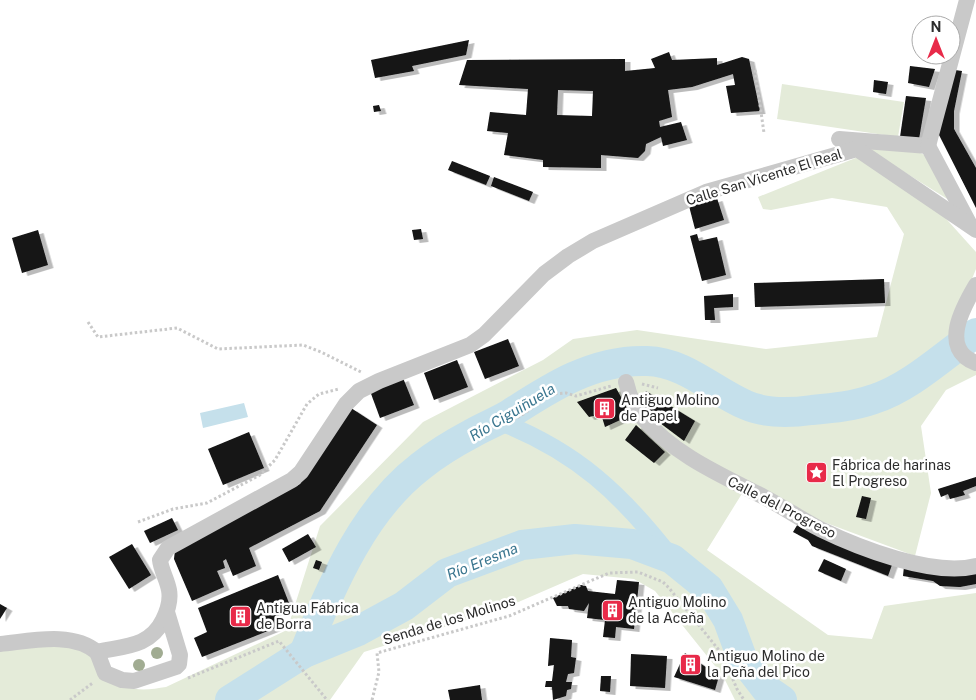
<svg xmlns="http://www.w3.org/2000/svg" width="976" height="700" font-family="'Public Sans',sans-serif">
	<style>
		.green { fill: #e4ebd9 }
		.water { fill: #c5e0eb }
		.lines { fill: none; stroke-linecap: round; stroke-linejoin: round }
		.canal { stroke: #c5e0eb; stroke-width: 18 }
		.river { stroke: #c5e0eb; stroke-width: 30 }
		.building { fill: #131313; fill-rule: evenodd; filter: url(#shadow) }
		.path { stroke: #c9c9c9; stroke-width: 3; stroke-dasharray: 2.5 2.5; stroke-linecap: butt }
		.street { stroke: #c9c9c9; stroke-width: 16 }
		.tree { fill: #a1ac92 }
		.labels { text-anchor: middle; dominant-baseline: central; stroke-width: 5; stroke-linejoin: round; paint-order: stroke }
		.street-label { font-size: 14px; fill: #2c2c2c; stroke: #fff }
		.poi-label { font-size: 14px; fill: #2c2c2c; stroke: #fff; text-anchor: start }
		.water-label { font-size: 15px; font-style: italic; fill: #3a768f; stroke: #fff }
	</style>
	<defs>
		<filter id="shadow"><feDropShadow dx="5.5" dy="3" stdDeviation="0" flood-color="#0004"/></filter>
	</defs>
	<rect width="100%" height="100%" fill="#fff"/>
	<g class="green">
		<polygon points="782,84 904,102 898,137 777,119"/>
		<polygon points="875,148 920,153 927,156 949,200 869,150"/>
		<path d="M858,157l82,55 36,40v17l-26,64 26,35v7l-30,15 -25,36 10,67 -16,63 -172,-64 -36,58 121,85 44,4 12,-33 92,-13v107h-241l-12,-24 -68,-85 -21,-12 -51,-5 -81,35 -138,43 -34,48h-330v-56l78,-3 48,45c12,6 27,3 40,1l121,-57 33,-104 103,-104 120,-62 30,-21 64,-9 129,19 111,-12 27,-103 -17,-27 -55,-9 -61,12 -8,-1 -5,-12z"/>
	</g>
	<polygon class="water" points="244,403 248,417 203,428 200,413"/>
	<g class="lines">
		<path class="canal" d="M498,421c78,30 124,73 174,138"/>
		<g class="river">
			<path d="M304,653c28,-67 58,-142 117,-187 15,-12 33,-23 50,-32 12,-7 25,-12 37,-19 43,-28 86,-56 139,-54 38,1 66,30 99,44 20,9 45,8 66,5 22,-2 42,-4 62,-11 37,-12 70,-44 102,-66"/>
			<polyline points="230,700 304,653 358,631 404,606 447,573 522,545 575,539 632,544 672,559 709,589 728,620 742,658 766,689 782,700"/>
		</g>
	</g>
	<g class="building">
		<polygon points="469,40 466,55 412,66 414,71 375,78 371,60"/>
		<path d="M669,52l3,8 45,-2v7l25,-8 7,2 11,52 -29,2 -5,-27 9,-1 -2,-11 -41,13 -24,3 4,27 -13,4 1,6 21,-5 6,18 -24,6 -2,-9 -15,7 -1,7 -7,7 -37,-3v13l-58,-1v-7l-39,-5 4,-22 -21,-2 3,-19 36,3 2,-26 -69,-4 8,-25 158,-1v12l30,-3 -4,-9zM558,90l35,1 -1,25 -35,-1z"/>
		<polygon points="910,66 935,69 929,87 908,83"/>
		<polygon points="955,70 962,71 954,111 954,129 976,168 976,208 937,131"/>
		<polygon points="874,80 888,82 886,94 873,92"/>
		<polygon points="906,96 926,98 919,139 900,137"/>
		<polygon points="379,105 381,111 374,112 373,106"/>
		<polygon points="452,161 490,176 486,185 448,170"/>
		<polygon points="494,177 533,192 529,201 491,186"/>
		<polygon points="717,198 724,220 695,229 689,206"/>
		<polygon points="421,229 423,239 414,240 412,230"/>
		<polygon points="38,230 48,265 22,273 12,238"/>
		<polygon points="697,234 699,241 717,237 726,275 702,281 690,236"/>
		<polygon points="884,279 885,303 755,307 754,283"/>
		<polygon points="733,294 733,307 714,308 715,320 705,320 704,296"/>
		<polygon points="508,339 519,366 485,379 474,352"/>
		<polygon points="457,360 468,387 434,400 424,373"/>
		<polygon points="403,378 414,405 380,418 370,391"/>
		<polygon points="616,388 631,415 605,427 601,414 589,417 577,402"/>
		<polygon points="646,391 695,421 684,441 636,405"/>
		<polygon points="351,408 377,425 320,511 249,548 256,566 233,576 226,559 223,561 225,568 217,571 224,587 192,601 174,559 175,550 300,484"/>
		<polygon points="636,425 665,452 654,463 625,440"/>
		<polygon points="249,432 264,468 223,485 208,449"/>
		<polygon points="976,477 976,486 963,491 965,495 950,499 948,494 941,497 938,489"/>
		<polygon points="862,496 871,498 866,519 856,517"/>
		<polygon points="172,518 178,530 150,543 144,531"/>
		<polygon points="799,522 893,562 888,576 812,546 808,540 793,532"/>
		<polygon points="308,534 316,547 289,562 282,549"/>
		<polygon points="132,544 151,575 129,589 109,557"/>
		<polygon points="824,559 846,569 841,581 818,571"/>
		<polygon points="316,560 322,562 319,570 313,568"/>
		<polygon points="904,566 976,570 976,584 960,587 940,586 933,581 903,576"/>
		<polygon points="278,575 289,603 276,608 283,625 202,657 194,638 207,632 198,608"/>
		<polygon points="617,580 639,582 634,629 616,627 615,638 603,637 605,620 587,618 589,603 584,611 569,609 568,606 557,606 553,598 581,585 586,586 588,591 615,594"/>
		<polygon points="0,604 7,608 0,619"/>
		<polygon points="550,638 572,640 571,657 576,658 574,673 568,674 566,682 572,682 571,689 567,690 566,696 553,700 552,687 545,687 546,681 552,681 554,665 548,666"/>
		<polygon points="685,653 719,676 715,690 674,677"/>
		<polygon points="631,654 667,656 665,688 630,686"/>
		<polygon points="601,676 611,676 610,692 600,691"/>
		<polygon points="480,685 482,700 450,700 448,690"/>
	</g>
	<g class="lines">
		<g class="path">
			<polyline points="755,70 764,133"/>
			<polyline points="88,322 98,337 177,328 218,349 303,345 321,352 363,373"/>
			<polyline points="642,384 658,388"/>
			<polyline points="498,421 515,419 525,413 551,394 566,393 576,396 611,386"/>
			<polyline points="138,522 173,509 207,503 260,475 275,460 307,404 319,394 339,389"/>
			<polyline points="188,678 279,641 327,700"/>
			<polyline points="70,700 94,682"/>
			<polyline points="372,700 379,672 377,653 509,616 609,573 638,572 663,582 669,588 722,654 737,689 744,700"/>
		</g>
		<g class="street">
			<polyline points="839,139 928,146"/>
			<polyline points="928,146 967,0"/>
			<polyline points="928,146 970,225"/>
			<path d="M976,285c-13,22 -37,64 0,78"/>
			<path d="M626,382c3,13 7,24 16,35 32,38 79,58 122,80 19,10 37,22 56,32 39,19 113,48 156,37"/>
			<path d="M0,644c31,-3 72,-13 97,8"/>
			<path d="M97,652c27,-6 53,-5 66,-32 5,-10 8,-19 6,-30 -2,-11 -8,-20 -9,-30l8,-12 124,-68 9,-8 45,-68 13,-13 20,-10 91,-36 14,-10 60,-61 24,-18 25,-15 113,-49 151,-43 119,81"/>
			<polyline points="97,652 105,673 122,680 134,681 176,667 179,664 180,655 167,612"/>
		</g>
	</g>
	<g class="tree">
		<circle cx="157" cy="653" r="6"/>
		<circle cx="139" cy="665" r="6"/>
	</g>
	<defs>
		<symbol id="building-square" viewBox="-11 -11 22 22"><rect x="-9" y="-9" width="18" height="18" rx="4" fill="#e82a49" stroke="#fff"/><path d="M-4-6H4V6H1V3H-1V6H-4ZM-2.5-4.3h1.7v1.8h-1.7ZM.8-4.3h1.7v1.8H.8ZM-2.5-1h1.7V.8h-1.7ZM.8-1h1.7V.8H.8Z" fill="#fff"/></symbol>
		<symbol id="sight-square" viewBox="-11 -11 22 22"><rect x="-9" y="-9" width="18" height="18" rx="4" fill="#e82a49" stroke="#fff"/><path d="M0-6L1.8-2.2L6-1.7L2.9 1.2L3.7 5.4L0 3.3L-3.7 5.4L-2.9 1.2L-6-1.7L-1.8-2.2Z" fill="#fff"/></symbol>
	</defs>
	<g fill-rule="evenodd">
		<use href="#building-square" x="592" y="396" width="25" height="25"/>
		<use href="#sight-square" x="804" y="460" width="25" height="25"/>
		<use href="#building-square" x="600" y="598" width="25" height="25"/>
		<use href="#building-square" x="228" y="604" width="25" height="25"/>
		<use href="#building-square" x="678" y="652" width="25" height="25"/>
	</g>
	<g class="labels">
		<g class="street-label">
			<text transform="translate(764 177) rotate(-17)">Calle San Vicente El Real</text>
			<text transform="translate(782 507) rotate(27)">Calle del Progreso</text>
			<text transform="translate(449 620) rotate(-17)">Senda de los Molinos</text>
		</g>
		<g class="poi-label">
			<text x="621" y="400">Antiguo Molino<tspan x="621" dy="16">de Papel</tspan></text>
			<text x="832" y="465">Fábrica de harinas<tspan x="832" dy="16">El Progreso</tspan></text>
			<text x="628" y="602">Antiguo Molino<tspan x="628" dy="16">de la Aceña</tspan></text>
			<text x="256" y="608">Antigua Fábrica<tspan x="256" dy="16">de Borra</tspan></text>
			<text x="707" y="656">Antiguo Molino de<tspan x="707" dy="16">la Peña del Pico</tspan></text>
		</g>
		<g class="water-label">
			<text transform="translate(512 412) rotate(-31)">Río Ciguiñuela</text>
			<text transform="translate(482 561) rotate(-22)">Río Eresma</text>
		</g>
	</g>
	<g transform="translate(936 40)"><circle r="24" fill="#ffffff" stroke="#ababab"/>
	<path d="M0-4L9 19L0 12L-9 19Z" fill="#e82a49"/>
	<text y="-8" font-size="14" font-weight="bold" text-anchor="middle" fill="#2c2c2c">N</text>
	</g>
</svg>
